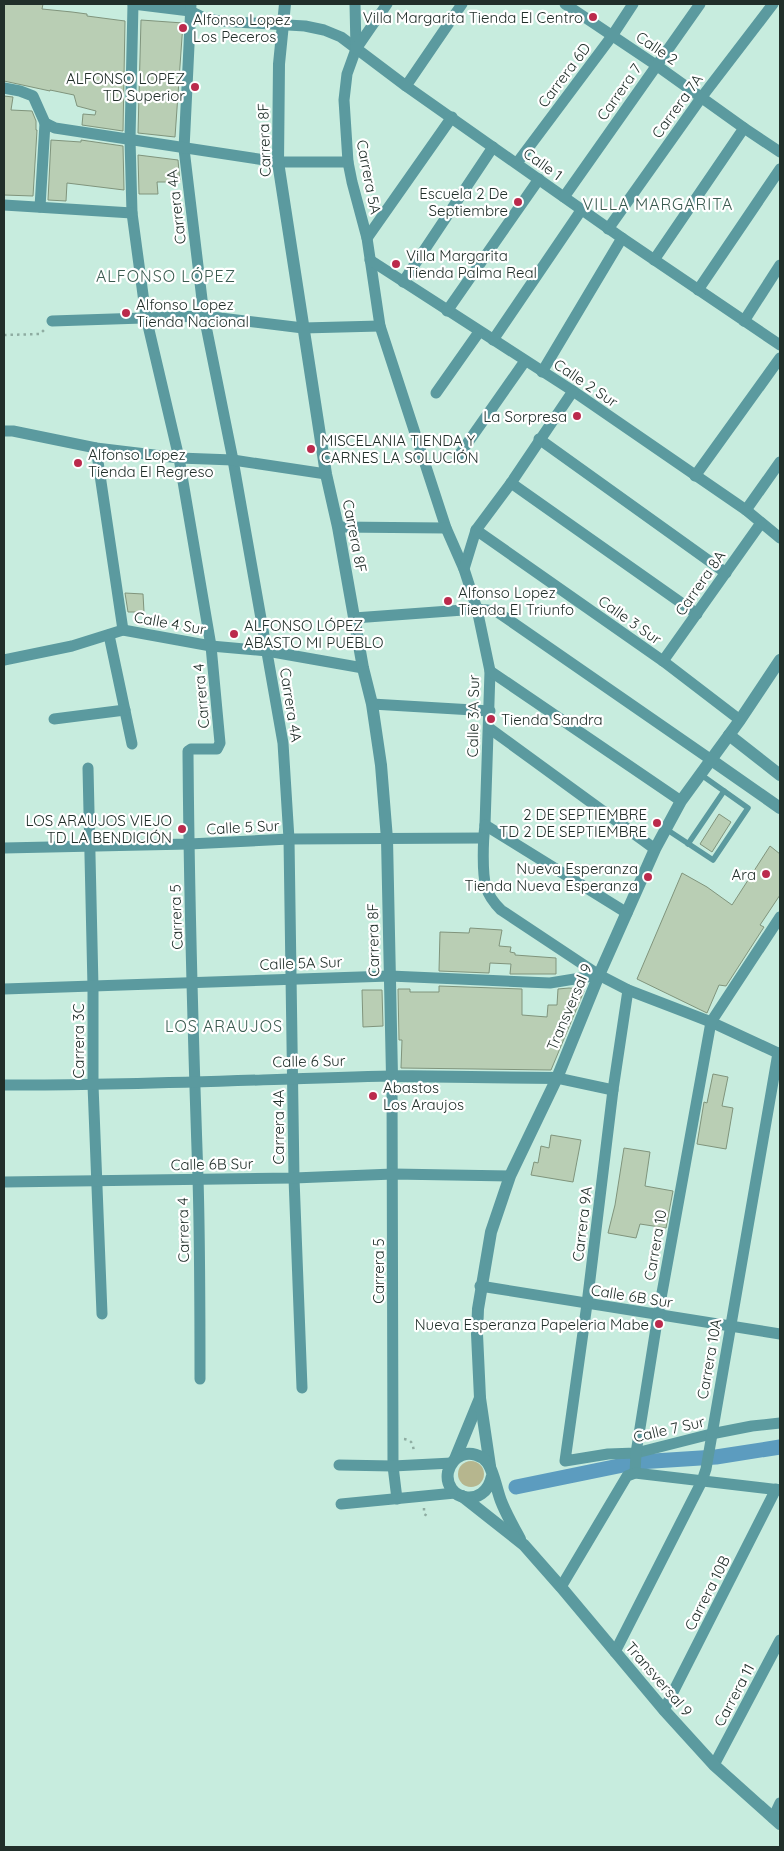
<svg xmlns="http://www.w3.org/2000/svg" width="784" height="1851" font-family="Quicksand,sans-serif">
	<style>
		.green { fill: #b6b68e }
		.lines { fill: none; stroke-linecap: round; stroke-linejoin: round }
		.canal { stroke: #5c9cbf; stroke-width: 15 }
		.building { fill: #b9ceb4; stroke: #80947c }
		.path { stroke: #8eaca1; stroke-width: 2.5; stroke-dasharray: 2.5 4; stroke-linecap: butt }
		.service { stroke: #5b9a9f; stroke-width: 5.5 }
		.minor { stroke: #5b9a9f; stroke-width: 11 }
		.tertiary { stroke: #5b9a9f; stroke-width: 12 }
		.poi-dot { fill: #bb2a4c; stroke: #fff; stroke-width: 2 }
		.labels { text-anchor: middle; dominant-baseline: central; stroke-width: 4.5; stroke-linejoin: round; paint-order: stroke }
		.poi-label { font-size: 15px; fill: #212f2a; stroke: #fff; text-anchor: end }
		.street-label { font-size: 15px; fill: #212f2a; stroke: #fff }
		.neighbourhood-label { font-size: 16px; letter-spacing: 1px; fill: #3a5b50; stroke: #fff }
	</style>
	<rect width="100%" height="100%" fill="#c7ecde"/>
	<circle class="green" cx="471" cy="1474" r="13"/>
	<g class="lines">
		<polyline class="canal" points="516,1487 638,1462 716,1457 780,1447"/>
	</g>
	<g class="building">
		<polygon points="4,4 43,4 42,9 72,12 87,14 87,16 125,21 123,131 82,125 83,114 95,115 96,111 77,106 74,95 50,90 50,91 4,81"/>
		<polygon points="141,20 183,23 175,137 138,133"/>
		<polygon points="4,96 13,97 11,110 32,111 36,121 36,130 37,130 33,196 4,195"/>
		<polygon points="51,140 81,142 81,140 123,146 124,190 67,183 66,201 48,200"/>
		<polygon points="138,155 178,160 180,182 157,182 158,194 139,194"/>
		<polygon points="125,593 143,594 144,612 128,612"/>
		<polygon points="719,814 731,822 712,852 700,844"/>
		<polygon points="770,846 780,854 780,895 760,925 764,927 726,986 719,985 707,1013 637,979 682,873 707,887 732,905"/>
		<polygon points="470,928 502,930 499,946 511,947 510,952 515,953 515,955 556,958 556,974 510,974 511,964 490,963 489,973 439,971 440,932 469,933"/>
		<polygon points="439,986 522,989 522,1015 547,1017 548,1005 557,1005 558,989 569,988 582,989 584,991 551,1070 401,1068 402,1040 399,1040 398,989 410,989 410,992 439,992"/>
		<polygon points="362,990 382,990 383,1026 363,1027"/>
		<polygon points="713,1074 728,1077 722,1106 733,1108 726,1149 697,1144 704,1102 707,1103"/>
		<polygon points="551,1135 581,1140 573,1182 531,1175 534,1162 538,1163 541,1146 549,1148"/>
		<polygon points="624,1148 650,1152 645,1186 673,1191 666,1228 640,1224 636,1238 608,1233 615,1205"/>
	</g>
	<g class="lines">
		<g class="path">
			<polyline points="4,335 40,334 45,329"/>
			<path d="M404,1439c9,1 9,6 10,14"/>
			<polyline points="424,1508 424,1514 429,1517"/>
		</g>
		<g class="service">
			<polyline points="666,829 713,860 748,808 700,774"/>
			<polyline points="688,844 724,791"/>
		</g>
		<g class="minor">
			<path d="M133,4l-3,135 2,74 14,104 33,141 32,188 9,97 -3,6h-26l-3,2c1,143 5,285 10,427 2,67 2,134 2,201"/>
			<polyline points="133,4 190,11 204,18 219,21 305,26 324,30 341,37 406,86 622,238 780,345"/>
			<polyline points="191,4 184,149 204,316 233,460 283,743 289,839 294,1178 302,1388"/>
			<path d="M355,4l1,45 -9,25 -3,26 4,62 4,20 15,56 13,88 66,202 18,41 13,40 13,62 -5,154c-2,15 -3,48 1,62 3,10 8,16 15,23l98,65 29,15 83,32 69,32"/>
			<polyline points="565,4 656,65 744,128 780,152"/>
			<polyline points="356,49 387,4"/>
			<polyline points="406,86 462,4"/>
			<polyline points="4,88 20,91 33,96 45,123 55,128 278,162 348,162"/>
			<polyline points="517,163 612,36 633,4"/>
			<polyline points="564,197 700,4"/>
			<polyline points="4,205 132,213"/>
			<polyline points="40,207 45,123"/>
			<polyline points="608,229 701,98 773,4"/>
			<polyline points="367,238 452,117"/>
			<polyline points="370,260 573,391 746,510 780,538"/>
			<polyline points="654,260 744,128"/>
			<polyline points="403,282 493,147"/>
			<polyline points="698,290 780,169"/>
			<polyline points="447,311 539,179"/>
			<polyline points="52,321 204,316 303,328 380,326"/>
			<polyline points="744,321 780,265"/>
			<polyline points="493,340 582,209"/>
			<polyline points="542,372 622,238"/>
			<polyline points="436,393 479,332"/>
			<polyline points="4,431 13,431 96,448 179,458 233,460 326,474"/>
			<polyline points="539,439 726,573"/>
			<polyline points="96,448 123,630"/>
			<polyline points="457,458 525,361"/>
			<polyline points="695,476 780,358"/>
			<polyline points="511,483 697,614"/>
			<polyline points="746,510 780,462"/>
			<polyline points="338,527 446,528"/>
			<polyline points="476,530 663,661 740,720"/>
			<polyline points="464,569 476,530 511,483 573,391"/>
			<polyline points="354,618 477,609 496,611 710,759"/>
			<polyline points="109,635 132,744"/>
			<polyline points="4,660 72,646 123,630 211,646 267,651 363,668"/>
			<polyline points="663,661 761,523"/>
			<polyline points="490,671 681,801"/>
			<polyline points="372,704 490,711"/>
			<polyline points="54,719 125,710"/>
			<polyline points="489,728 655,849"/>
			<polyline points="88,768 93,987 93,1085 102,1314"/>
			<polyline points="485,825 627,913"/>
			<polyline points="4,848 189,844 289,839 483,838"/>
			<polyline points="4,989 390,976 550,983 599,975"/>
			<polyline points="628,990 613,1090 587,1304 565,1461 608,1454 636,1453 711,1434 752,1426 780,1423"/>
			<polyline points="557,1078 613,1090"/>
			<path d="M4,1085c129,1 259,-6 388,-9l1,390 4,33"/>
			<polyline points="4,1182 294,1178 393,1174 510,1176"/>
			<polyline points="480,1286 780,1334"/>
			<polyline points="339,1465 393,1466 452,1463"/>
			<polyline points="635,1473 636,1453 658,1315 711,1022 780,917"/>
			<polyline points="341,1504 455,1493"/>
			<polyline points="561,1587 627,1476 635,1473 780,1490"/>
			<polyline points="615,1652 702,1481 706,1469 778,1053"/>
			<polyline points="664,1710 776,1489"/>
			<polyline points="714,1765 780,1640"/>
			<polyline points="773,1818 780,1803"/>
		</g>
		<g class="tertiary">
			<polyline points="285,4 279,64 278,162 326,474 338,527 363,668 372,704 381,765 387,839 392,1076 557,1078"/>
			<polyline points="729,735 780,775"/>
			<polyline points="710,759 780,808"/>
			<polyline points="455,1459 480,1398"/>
			<polyline points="490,1466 480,1398 477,1334 478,1309 491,1232 510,1176 557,1078 599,975 655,849 681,801 740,720 780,660"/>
			<path d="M492,1476c-7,34 -49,24 -44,-4 2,-8 7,-14 14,-17 9,-3 19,0 25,7 6,7 10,29 14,39 5,13 12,25 19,38"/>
			<polyline points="462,1496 524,1545 561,1587 664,1710 714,1765 780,1824"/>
		</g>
	</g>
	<g class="poi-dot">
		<circle cx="593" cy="17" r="5"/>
		<circle cx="183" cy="28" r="5"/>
		<circle cx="195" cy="87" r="5"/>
		<circle cx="518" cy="202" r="5"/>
		<circle cx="396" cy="264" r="5"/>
		<circle cx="126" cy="313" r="5"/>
		<circle cx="577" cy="416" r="5"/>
		<circle cx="311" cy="449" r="5"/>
		<circle cx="78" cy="463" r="5"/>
		<circle cx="448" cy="601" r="5"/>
		<circle cx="234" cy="634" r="5"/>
		<circle cx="491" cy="719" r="5"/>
		<circle cx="657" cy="823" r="5"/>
		<circle cx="182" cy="829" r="5"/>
		<circle cx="766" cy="874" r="5"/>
		<circle cx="648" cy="877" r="5"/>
		<circle cx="373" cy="1096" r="5"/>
		<circle cx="659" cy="1324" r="5"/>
	</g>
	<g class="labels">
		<g class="poi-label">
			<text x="583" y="17">Villa Margarita Tienda El Centro</text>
			<text x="193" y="19" text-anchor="start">Alfonso Lopez<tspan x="193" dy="17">Los Peceros</tspan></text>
			<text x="185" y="78">ALFONSO LOPEZ<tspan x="185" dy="17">TD Superior</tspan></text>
			<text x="508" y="193">Escuela 2 De<tspan x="508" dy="17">Septiembre</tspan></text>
			<text x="406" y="255" text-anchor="start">Villa Margarita<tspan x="406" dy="17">Tienda Palma Real</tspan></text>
			<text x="136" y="304" text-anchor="start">Alfonso Lopez<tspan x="136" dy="17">Tienda Nacional</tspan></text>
			<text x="567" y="416">La Sorpresa</text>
			<text x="321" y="440" text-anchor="start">MISCELANIA TIENDA Y<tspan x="321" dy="17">CARNES LA SOLUCIÓN</tspan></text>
			<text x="88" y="454" text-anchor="start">Alfonso Lopez<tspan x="88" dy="17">Tienda El Regreso</tspan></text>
			<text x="458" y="592" text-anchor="start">Alfonso Lopez<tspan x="458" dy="17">Tienda El Triunfo</tspan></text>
			<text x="244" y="625" text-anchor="start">ALFONSO LÓPEZ<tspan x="244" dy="17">ABASTO MI PUEBLO</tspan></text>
			<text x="501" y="719" text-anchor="start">Tienda Sandra</text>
			<text x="647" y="814">2 DE SEPTIEMBRE<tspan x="647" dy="17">TD 2 DE SEPTIEMBRE</tspan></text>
			<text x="172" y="820">LOS ARAUJOS VIEJO<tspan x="172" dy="17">TD LA BENDICIÓN</tspan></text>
			<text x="638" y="868">Nueva Esperanza<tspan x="638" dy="17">Tienda Nueva Esperanza</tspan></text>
			<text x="756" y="874">Ara</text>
			<text x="383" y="1087" text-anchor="start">Abastos<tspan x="383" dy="17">Los Araujos</tspan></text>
			<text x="649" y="1324">Nueva Esperanza Papeleria Mabe</text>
		</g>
		<g class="street-label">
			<text transform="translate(657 48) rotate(34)">Calle 2</text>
			<text transform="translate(564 75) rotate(-53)">Carrera 6D</text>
			<text transform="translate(619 92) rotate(-55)">Carrera 7</text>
			<text transform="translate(677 106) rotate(-54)">Carrera 7A</text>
			<text transform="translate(264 140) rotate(-92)">Carrera 8F</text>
			<text transform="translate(543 164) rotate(36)">Calle 1</text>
			<text transform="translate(369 177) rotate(79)">Carrera 5A</text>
			<text transform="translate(176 207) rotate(-97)">Carrera 4A</text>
			<text transform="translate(586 383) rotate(34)">Calle 2 Sur</text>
			<text transform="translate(355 536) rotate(79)">Carrera 8F</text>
			<text transform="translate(700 583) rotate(-55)">Carrera 8A</text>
			<text transform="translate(630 620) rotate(35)">Calle 3 Sur</text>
			<text transform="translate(170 623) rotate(10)">Calle 4 Sur</text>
			<text transform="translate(201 696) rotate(-95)">Carrera 4</text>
			<text transform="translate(291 705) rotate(81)">Carrera 4A</text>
			<text transform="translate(473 716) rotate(-89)">Calle 3A Sur</text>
			<text transform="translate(243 827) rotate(-3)">Calle 5 Sur</text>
			<text transform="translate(176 917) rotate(-92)">Carrera 5</text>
			<text transform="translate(373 940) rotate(-91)">Carrera 8F</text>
			<text transform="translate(301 963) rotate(-2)">Calle 5A Sur</text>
			<text transform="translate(569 1007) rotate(-67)">Transversal 9</text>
			<text transform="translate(78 1041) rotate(-90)">Carrera 3C</text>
			<text transform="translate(309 1061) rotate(-1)">Calle 6 Sur</text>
			<text transform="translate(278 1127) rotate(-90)">Carrera 4A</text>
			<text transform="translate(212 1164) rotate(-1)">Calle 6B Sur</text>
			<text transform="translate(582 1224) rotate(-83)">Carrera 9A</text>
			<text transform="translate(183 1230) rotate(-91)">Carrera 4</text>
			<text transform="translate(655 1245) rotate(-80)">Carrera 10</text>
			<text transform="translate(378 1271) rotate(-90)">Carrera 5</text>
			<text transform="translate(632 1296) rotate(9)">Calle 6B Sur</text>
			<text transform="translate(709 1359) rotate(-80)">Carrera 10A</text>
			<text transform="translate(669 1429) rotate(-13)">Calle 7 Sur</text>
			<text transform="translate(707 1593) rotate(-63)">Carrera 10B</text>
			<text transform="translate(659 1679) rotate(49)">Transversal 9</text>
			<text transform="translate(734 1695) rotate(-62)">Carrera 11</text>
		</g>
		<g class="neighbourhood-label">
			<text x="658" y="204">VILLA MARGARITA</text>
			<text x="166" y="276">ALFONSO LÓPEZ</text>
			<text x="224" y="1026">LOS ARAUJOS</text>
		</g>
	</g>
	<rect width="784" height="1851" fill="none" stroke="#212f2a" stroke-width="10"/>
</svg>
